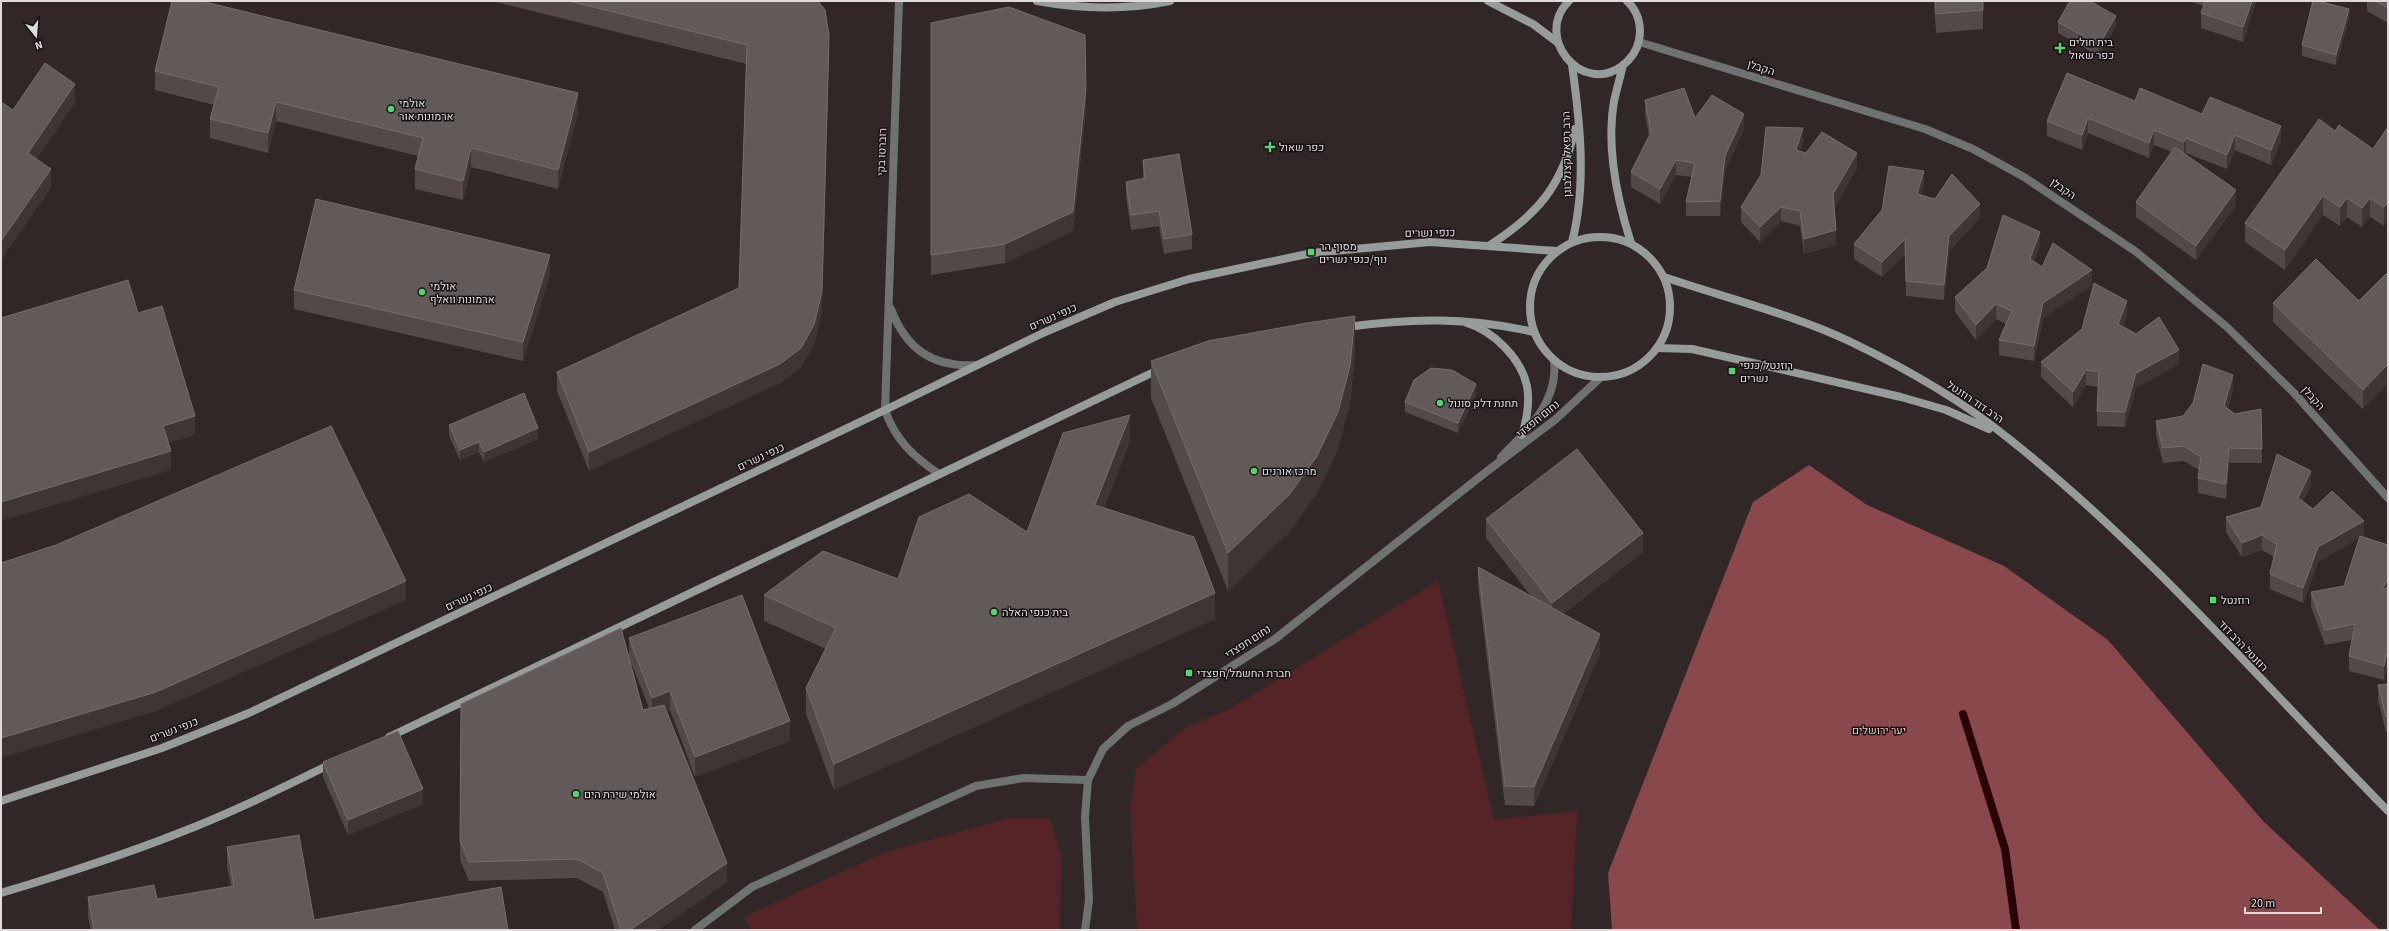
<svg xmlns="http://www.w3.org/2000/svg" width="2389" height="931" font-family="'Source Sans 3',Heebo,sans-serif">
	<style>
		.green { fill: #542427 }
		.forest { fill: #89484b }
		.lines { fill: none; stroke-linecap: round; stroke-linejoin: round }
		.stream { stroke: #2a0106; stroke-width: 8 }
		.street { stroke: #6f736f; stroke-width: 8 }
		.secondary { stroke: #969c97; stroke-width: 8 }
		.wall { fill: #534949 }
		.shaded-wall { fill: #3f3535 }
		.building { fill: #625959; stroke: #766d6d }
		.poi-dot { fill: #53d672; stroke: #161111; stroke-width: 1.5 }
		.labels { text-anchor: middle; dominant-baseline: central; stroke-width: 3; stroke-linejoin: round; paint-order: stroke }
		.poi-label { font-size: 11px; fill: #e0dada; stroke: #161111; text-anchor: start }
		.street-label { font-size: 11px; fill: #e0dada; stroke: #161111 }
		.park-label { font-size: 11px; fill: #fbbebe; stroke: #161111 }
	</style>
	<rect width="100%" height="100%" fill="#312727"/>
	<g class="green">
		<polygon points="1438,581 1494,820 1577,811 1571,930 1137,930 1130,809 1136,769 1185,728 1230,709"/>
		<polygon points="1009,818 1050,818 1061,855 1060,930 751,930 744,917 883,853"/>
	</g>
	<polygon class="forest" points="1809,465 1867,505 2004,566 2108,640 2263,821 2380,930 1612,930 1608,873 1753,502"/>
	<g class="lines">
		<polyline class="stream" points="1963,714 2005,849 2016,930"/>
		<g class="street">
			<path d="M899,1l-14,409c10,30 29,47 54,64"/>
			<polyline points="1639,42 1925,129 1973,149 2024,177 2135,251 2227,327 2294,393 2388,498"/>
			<path d="M891,309c15,40 42,59 86,56"/>
			<path d="M1501,457c26,-26 58,-56 53,-96"/>
			<polyline points="695,930 752,887 976,786 1023,778 1088,780"/>
			<polyline points="1085,930 1089,900 1085,817 1088,780 1103,749 1128,726 1172,704 1275,639 1486,472 1556,419 1601,377"/>
		</g>
		<g class="secondary">
			<path d="M1037,1c44,8 89,9 133,0"/>
			<polyline points="1488,1 1533,24 1557,42"/>
			<path d="M1569,1c-36,35 12,95 53,65 9,-7 15,-15 17,-26 3,-14 -1,-29 -12,-39"/>
			<path d="M1623,65c-3,12 -6,24 -9,36 -8,46 3,98 17,142"/>
			<circle cx="1600" cy="307" r="70"/>
			<path d="M1572,242c15,-57 8,-120 0,-177"/>
			<path d="M1490,245c48,-31 72,-59 85,-116"/>
			<path d="M1664,277c59,20 131,38 187,65 54,26 110,58 157,96 139,110 256,247 380,373"/>
			<path d="M1467,323c26,8 54,35 60,63 3,17 0,33 -5,49"/>
			<path d="M1346,327c66,-9 122,-10 188,5"/>
			<polyline points="1657,348 1692,349 1901,397 1946,410 1989,429"/>
			<polyline points="389,737 1160,369"/>
			<polyline points="1,801 162,748 249,713 885,410 1043,333 1115,302 1189,279 1312,253 1430,242 1557,251"/>
			<path d="M1,893c60,-18 120,-37 178,-60 52,-20 103,-45 154,-70"/>
		</g>
	</g>
	<g class="wall">
		<polygon points="492,1 818,1 829,55 822,310 814,345 801,367 780,383 589,471 557,391 557,372 739,288 746,64"/>
		<polygon points="1934,1 1983,1 1983,29 1936,33"/>
		<polygon points="2192,1 2256,1 2243,42 2201,28 2201,13 2204,6 2192,2"/>
		<polygon points="2367,1 2388,1 2388,23 2367,11"/>
		<polygon points="2349,19 2336,65 2302,56 2302,45"/>
		<polygon points="2058,22 2116,26 2099,56 2058,33"/>
		<polygon points="931,23 1086,108 1073,231 1005,263 931,275"/>
		<polygon points="155,71 578,112 558,189 471,167 463,200 415,189 415,169 418,156 276,121 268,153 210,138 210,119 214,105 155,90"/>
		<polygon points="1645,100 1695,118 1744,129 1725,170 1720,216 1686,216 1686,202 1692,177 1676,175 1660,204 1631,187 1631,172 1649,136 1645,115"/>
		<polygon points="2135,101 2202,114 2281,141 2271,165 2235,150 2227,169 2186,153 2185,154 2236,205 2196,260 2136,217 2136,202 2172,152 2154,145 2149,158 2088,133 2082,150 2047,136 2047,121"/>
		<polygon points="2388,127 2384,226 2370,217 2362,227 2347,217 2340,226 2323,215 2285,270 2245,242 2245,223 2335,131 2373,149"/>
		<polygon points="1803,143 1800,151 1857,168 1834,208 1836,245 1804,254 1800,226 1781,221 1760,242 1741,222 1741,207"/>
		<polygon points="1143,160 1192,234 1192,249 1164,254 1159,226 1131,230 1126,197 1126,182 1143,179"/>
		<polygon points="1924,186 1921,195 1980,218 1949,251 1944,300 1906,296 1905,254 1882,277 1854,259 1854,244"/>
		<polygon points="2040,246 2034,262 2042,267 2092,285 2043,318 2034,361 1999,355 1999,340 2006,324 1996,319 1976,340 1955,312 1955,297"/>
		<polygon points="2388,272 2363,409 2273,322 2273,303 2359,301"/>
		<polygon points="550,275 523,361 294,309 294,290"/>
		<polygon points="2127,316 2123,327 2179,364 2136,388 2125,427 2097,426 2097,411 2098,387 2086,385 2073,407 2041,377 2041,362 2082,329"/>
		<polygon points="1355,354 1350,403 1338,449 1317,493 1289,532 1228,591 1151,398 1151,361"/>
		<polygon points="2233,390 2228,409 2235,414 2261,409 2262,463 2229,463 2226,499 2198,493 2198,478 2199,470 2184,461 2163,463 2156,435 2156,421 2183,416"/>
		<polygon points="1476,395 1458,433 1405,412 1405,402"/>
		<polygon points="449,425 538,439 484,462 479,452 460,460 449,436"/>
		<polygon points="1130,441 1104,508 1215,619 834,790 806,714 806,688 826,649 764,621 764,595 898,579 1027,532"/>
		<polygon points="2311,486 2303,501 2313,509 2364,535 2362,537 2388,545 2388,664 2384,680 2349,671 2349,656 2352,640 2325,645 2311,607 2311,592 2344,586 2359,538 2318,562 2303,603 2270,589 2270,574 2274,557 2262,550 2242,557 2226,532 2226,517 2261,507"/>
		<polygon points="1486,519 1643,552 1563,614 1600,653 1534,806 1505,805 1478,586 1478,567 1531,596 1486,538"/>
		<polygon points="629,638 790,741 695,777 670,710 667,712 727,882 658,930 615,930 603,892 577,878 469,881 460,860 461,704 643,710 649,708 629,657"/>
		<polygon points="2388,684 2388,732 2386,732 2378,700 2378,685"/>
		<polygon points="323,762 423,804 348,835 323,777"/>
		<polygon points="227,847 314,920 508,930 91,930 88,916 88,897 157,899 231,886 227,866"/>
	</g>
	<g class="shaded-wall">
		<polygon points="2252,1 2256,1 2243,42 2243,27"/>
		<polygon points="2349,9 2349,19 2336,65 2336,55"/>
		<polygon points="2116,16 2116,26 2099,56 2099,45"/>
		<polygon points="829,36 822,310 814,345 801,367 780,383 589,471 589,452 801,348"/>
		<polygon points="75,84 75,103 28,172 28,153"/>
		<polygon points="1086,88 1086,108 1073,231 1005,263 1005,244"/>
		<polygon points="578,93 578,112 558,189 558,170"/>
		<polygon points="276,102 276,121 268,153 268,133"/>
		<polygon points="1744,114 1744,129 1725,170 1720,216 1720,201 1725,156"/>
		<polygon points="2088,118 2088,133 2082,150 2082,135"/>
		<polygon points="2281,126 2281,141 2271,165 2271,150"/>
		<polygon points="1803,128 1803,143 1796,165 1796,150"/>
		<polygon points="2154,130 2154,145 2149,158 2149,143"/>
		<polygon points="2235,135 2235,150 2227,169 2227,155"/>
		<polygon points="2186,138 2186,153 2184,157 2184,142"/>
		<polygon points="471,148 471,167 463,200 463,181"/>
		<polygon points="1857,153 1857,168 1833,209 1833,194"/>
		<polygon points="1676,160 1676,175 1660,204 1660,189"/>
		<polygon points="51,169 51,188 1,260 1,241"/>
		<polygon points="1924,171 1924,186 1917,209 1917,194"/>
		<polygon points="2236,190 2236,205 2196,260 2196,246"/>
		<polygon points="2323,196 2323,215 2285,270 2285,250"/>
		<polygon points="2347,198 2347,217 2340,226 2340,207"/>
		<polygon points="2370,198 2370,217 2362,227 2362,208"/>
		<polygon points="2388,202 2388,221 2384,226 2384,207"/>
		<polygon points="1980,204 1980,218 1949,251 1944,300 1944,285 1949,236"/>
		<polygon points="1781,207 1781,221 1760,242 1760,227"/>
		<polygon points="1836,230 1836,245 1804,254 1804,239"/>
		<polygon points="2040,232 2040,246 2030,274 2030,259"/>
		<polygon points="1905,239 1905,254 1882,277 1882,262"/>
		<polygon points="550,255 550,275 523,361 523,342"/>
		<polygon points="2092,270 2092,285 2043,318 2034,361 2034,346 2043,303"/>
		<polygon points="2127,301 2127,316 2118,339 2118,324"/>
		<polygon points="1996,304 1996,319 1976,340 1976,325"/>
		<polygon points="1355,316 1355,354 1350,403 1338,449 1317,493 1289,532 1228,591 1228,553"/>
		<polygon points="2179,350 2179,364 2136,388 2125,427 2125,412 2136,373"/>
		<polygon points="2388,364 2388,383 2363,409 2363,390"/>
		<polygon points="2086,370 2086,385 2073,407 2073,392"/>
		<polygon points="2233,375 2233,390 2224,421 2224,406"/>
		<polygon points="1476,384 1476,395 1458,433 1458,423"/>
		<polygon points="1130,415 1130,441 1095,531 1095,505"/>
		<polygon points="195,416 195,435 163,445 163,426"/>
		<polygon points="538,428 538,439 484,462 484,452"/>
		<polygon points="479,442 479,452 460,460 460,450"/>
		<polygon points="2229,448 2229,463 2226,499 2226,484"/>
		<polygon points="171,451 171,470 1,521 1,502"/>
		<polygon points="2311,471 2311,486 2298,512 2298,498"/>
		<polygon points="2364,521 2364,535 2318,562 2303,603 2303,588 2318,547"/>
		<polygon points="1643,533 1643,552 1552,622 1552,603"/>
		<polygon points="2262,535 2262,550 2242,557 2242,543"/>
		<polygon points="2388,578 2388,593 2382,590"/>
		<polygon points="406,581 406,600 156,711 1,758 1,738"/>
		<polygon points="1215,593 1215,619 834,790 834,764"/>
		<polygon points="1600,634 1600,653 1534,806 1534,787"/>
		<polygon points="2388,649 2388,664 2384,680 2384,666"/>
		<polygon points="670,691 670,710 652,717 652,698"/>
		<polygon points="790,721 790,741 695,777 695,757"/>
		<polygon points="423,789 423,804 348,835 348,820"/>
		<polygon points="727,863 727,882 658,930 630,930"/>
	</g>
	<g class="building">
		<polygon points="172,1 201,1 578,93 558,170 471,148 463,181 415,169 423,138 276,102 268,133 210,119 219,87 155,71"/>
		<polygon points="569,1 818,1 825,10 829,36 822,291 814,325 801,348 780,364 589,452 557,372 739,288 747,45"/>
		<polygon points="1935,1 1983,1 1983,10 1936,14"/>
		<polygon points="2070,1 2090,1 2116,16 2099,45 2058,22"/>
		<polygon points="2205,1 2252,1 2243,27 2201,13"/>
		<polygon points="2313,1 2318,1 2349,9 2336,55 2302,45"/>
		<polygon points="2375,1 2388,1 2388,8"/>
		<polygon points="1009,7 1085,35 1086,88 1073,212 1005,244 931,255 931,23"/>
		<polygon points="45,63 75,84 28,153 51,169 1,241 1,102 13,110"/>
		<polygon points="2067,73 2135,101 2140,88 2202,114 2210,97 2281,126 2271,150 2235,135 2227,155 2186,138 2184,142 2154,130 2149,143 2088,118 2082,135 2047,121"/>
		<polygon points="1684,88 1695,118 1712,95 1744,114 1725,156 1720,201 1686,202 1695,163 1676,160 1660,189 1631,172 1651,132 1645,100"/>
		<polygon points="2319,119 2335,131 2339,125 2373,149 2388,127 2388,202 2384,207 2370,198 2362,208 2347,198 2340,207 2323,196 2285,250 2245,223"/>
		<polygon points="1766,127 1803,128 1796,150 1806,153 1822,132 1857,153 1833,194 1836,230 1804,239 1800,211 1781,207 1760,227 1741,207 1761,175"/>
		<polygon points="2175,147 2236,190 2196,246 2136,202"/>
		<polygon points="1179,154 1192,234 1164,239 1159,211 1131,215 1126,182 1145,178 1143,160"/>
		<polygon points="1889,166 1924,171 1917,194 1935,199 1952,174 1980,204 1949,236 1944,285 1906,281 1905,239 1882,262 1854,244 1882,210"/>
		<polygon points="316,199 550,255 523,342 294,290"/>
		<polygon points="2003,215 2040,232 2030,259 2042,267 2053,243 2092,270 2043,303 2034,346 1999,340 2012,311 1996,304 1976,325 1955,297 1987,268"/>
		<polygon points="2316,259 2359,301 2388,272 2388,364 2363,390 2273,303"/>
		<polygon points="128,280 138,313 162,306 195,416 163,426 171,451 1,502 1,318"/>
		<polygon points="2094,283 2127,301 2118,324 2136,334 2159,317 2179,350 2136,373 2125,412 2097,411 2099,372 2086,370 2073,392 2041,362 2082,329"/>
		<polygon points="1355,316 1350,366 1338,412 1317,456 1289,495 1228,553 1151,361 1208,341 1307,323"/>
		<polygon points="2203,364 2233,375 2224,406 2235,414 2261,409 2262,449 2229,448 2226,484 2198,478 2201,457 2184,446 2163,448 2156,421 2183,416 2193,403"/>
		<polygon points="1431,368 1452,370 1476,384 1458,423 1405,402 1414,380"/>
		<polygon points="524,393 538,428 484,452 479,442 460,450 449,425"/>
		<polygon points="1130,415 1095,505 1194,537 1215,593 834,764 806,688 836,628 764,595 823,551 898,579 919,517 969,494 1027,532 1063,433"/>
		<polygon points="331,426 406,581 156,692 1,738 1,563 56,545"/>
		<polygon points="1577,449 1643,533 1552,603 1486,519"/>
		<polygon points="2277,454 2311,471 2298,498 2313,509 2332,491 2364,521 2318,547 2303,588 2270,574 2277,544 2262,535 2242,543 2226,517 2261,507"/>
		<polygon points="2360,536 2388,545 2388,578 2382,590 2388,587 2388,649 2384,666 2349,656 2355,624 2325,630 2311,592 2344,586"/>
		<polygon points="1478,567 1600,634 1534,787 1505,786"/>
		<polygon points="742,595 790,721 695,757 670,691 652,698 629,638"/>
		<polygon points="621,628 643,710 664,705 727,863 630,930 621,930 603,873 577,859 469,862 460,841 461,704"/>
		<polygon points="2388,684 2388,717 2386,717 2378,685"/>
		<polygon points="398,731 423,789 348,820 323,762"/>
		<polygon points="299,835 314,920 501,887 508,930 94,930 88,897 154,885 157,899 234,886 227,847"/>
	</g>
	<g class="poi-dot">
		<path d="M2058 42h4v4h4v4h-4v4h-4v-4h-4v-4h4z"/>
		<circle cx="391" cy="109" r="4"/>
		<path d="M1268 141h4v4h4v4h-4v4h-4v-4h-4v-4h4z"/>
		<rect x="1307" y="248" width="8" height="8" rx="2"/>
		<circle cx="422" cy="292" r="4"/>
		<rect x="1728" y="367" width="8" height="8" rx="2"/>
		<circle cx="1440" cy="403" r="4"/>
		<circle cx="1254" cy="471" r="4"/>
		<rect x="2209" y="596" width="8" height="8" rx="2"/>
		<circle cx="994" cy="612" r="4"/>
		<rect x="1185" y="669" width="8" height="8" rx="2"/>
		<circle cx="576" cy="794" r="4"/>
	</g>
	<g class="labels">
		<g class="poi-label">
			<text x="2069" y="42">בית חולים<tspan x="2069" dy="13">כפר שאול</tspan></text>
			<text x="399" y="103">אולמי<tspan x="399" dy="13">ארמונות אור</tspan></text>
			<text x="1279" y="147">כפר שאול</text>
			<text x="1319" y="246">מסוף הר<tspan x="1319" dy="13">נוף/כנפי נשרים</tspan></text>
			<text x="430" y="286">אולמי<tspan x="430" dy="13">ארמונות וואלף</tspan></text>
			<text x="1740" y="365">רוזנטל/כנפי<tspan x="1740" dy="13">נשרים</tspan></text>
			<text x="1448" y="403">תחנת דלק סונול</text>
			<text x="1262" y="471">מרכז אורנים</text>
			<text x="2221" y="600">רוזנטל</text>
			<text x="1002" y="612">בית כנפי האלה</text>
			<text x="1197" y="673">חברת החשמל/חפצדי</text>
			<text x="584" y="794">אולמי שירת הים</text>
		</g>
		<g class="street-label">
			<text transform="translate(1761 68) rotate(17)">הקבלן</text>
			<text transform="translate(882 152) rotate(-88)">רוברטו בקי</text>
			<text transform="translate(1567 154) rotate(-91)">הרב רפאל קצנלבוגן</text>
			<text transform="translate(2063 189) rotate(34)">הקבלן</text>
			<text transform="translate(1430 233) rotate(-1)">כנפי נשרים</text>
			<text transform="translate(1053 317) rotate(-24)">כנפי נשרים</text>
			<text transform="translate(2313 398) rotate(48)">הקבלן</text>
			<text transform="translate(1975 402) rotate(34)">הרב דוד רוזנטל</text>
			<text transform="translate(1538 419) rotate(-39)">נחום חפצדי</text>
			<text transform="translate(761 457) rotate(-25)">כנפי נשרים</text>
			<text transform="translate(469 597) rotate(-25)">כנפי נשרים</text>
			<text transform="translate(1248 642) rotate(-33)">נחום חפצדי</text>
			<text transform="translate(2243 646) rotate(46)">רוזנטל הרב דוד</text>
			<text transform="translate(174 730) rotate(-21)">כנפי נשרים</text>
		</g>
		<g class="park-label">
			<text x="1879" y="730">יער ירושלים</text>
		</g>
	</g>
	<rect width="2389" height="931" fill="none" stroke="#e0dada" stroke-width="4"/>
	<g transform="translate(36 36) rotate(163)" stroke="#161111" stroke-width="3" paint-order="stroke">
	<path d="M0-3L7 15L0 10L-7 15Z" fill="#e0dada"/>
	<text y="-6" font-size="11" font-weight="bold" text-anchor="middle" fill="#e0dada">N</text>
	</g>
	<path d="M2245 907v6h76v-6" fill="none" stroke="#e0dada" stroke-width="2"/>
	<text x="2251" y="907" font-size="12" fill="#e0dada" stroke="#161111" stroke-width="3" paint-order="stroke">20 m</text>
</svg>
